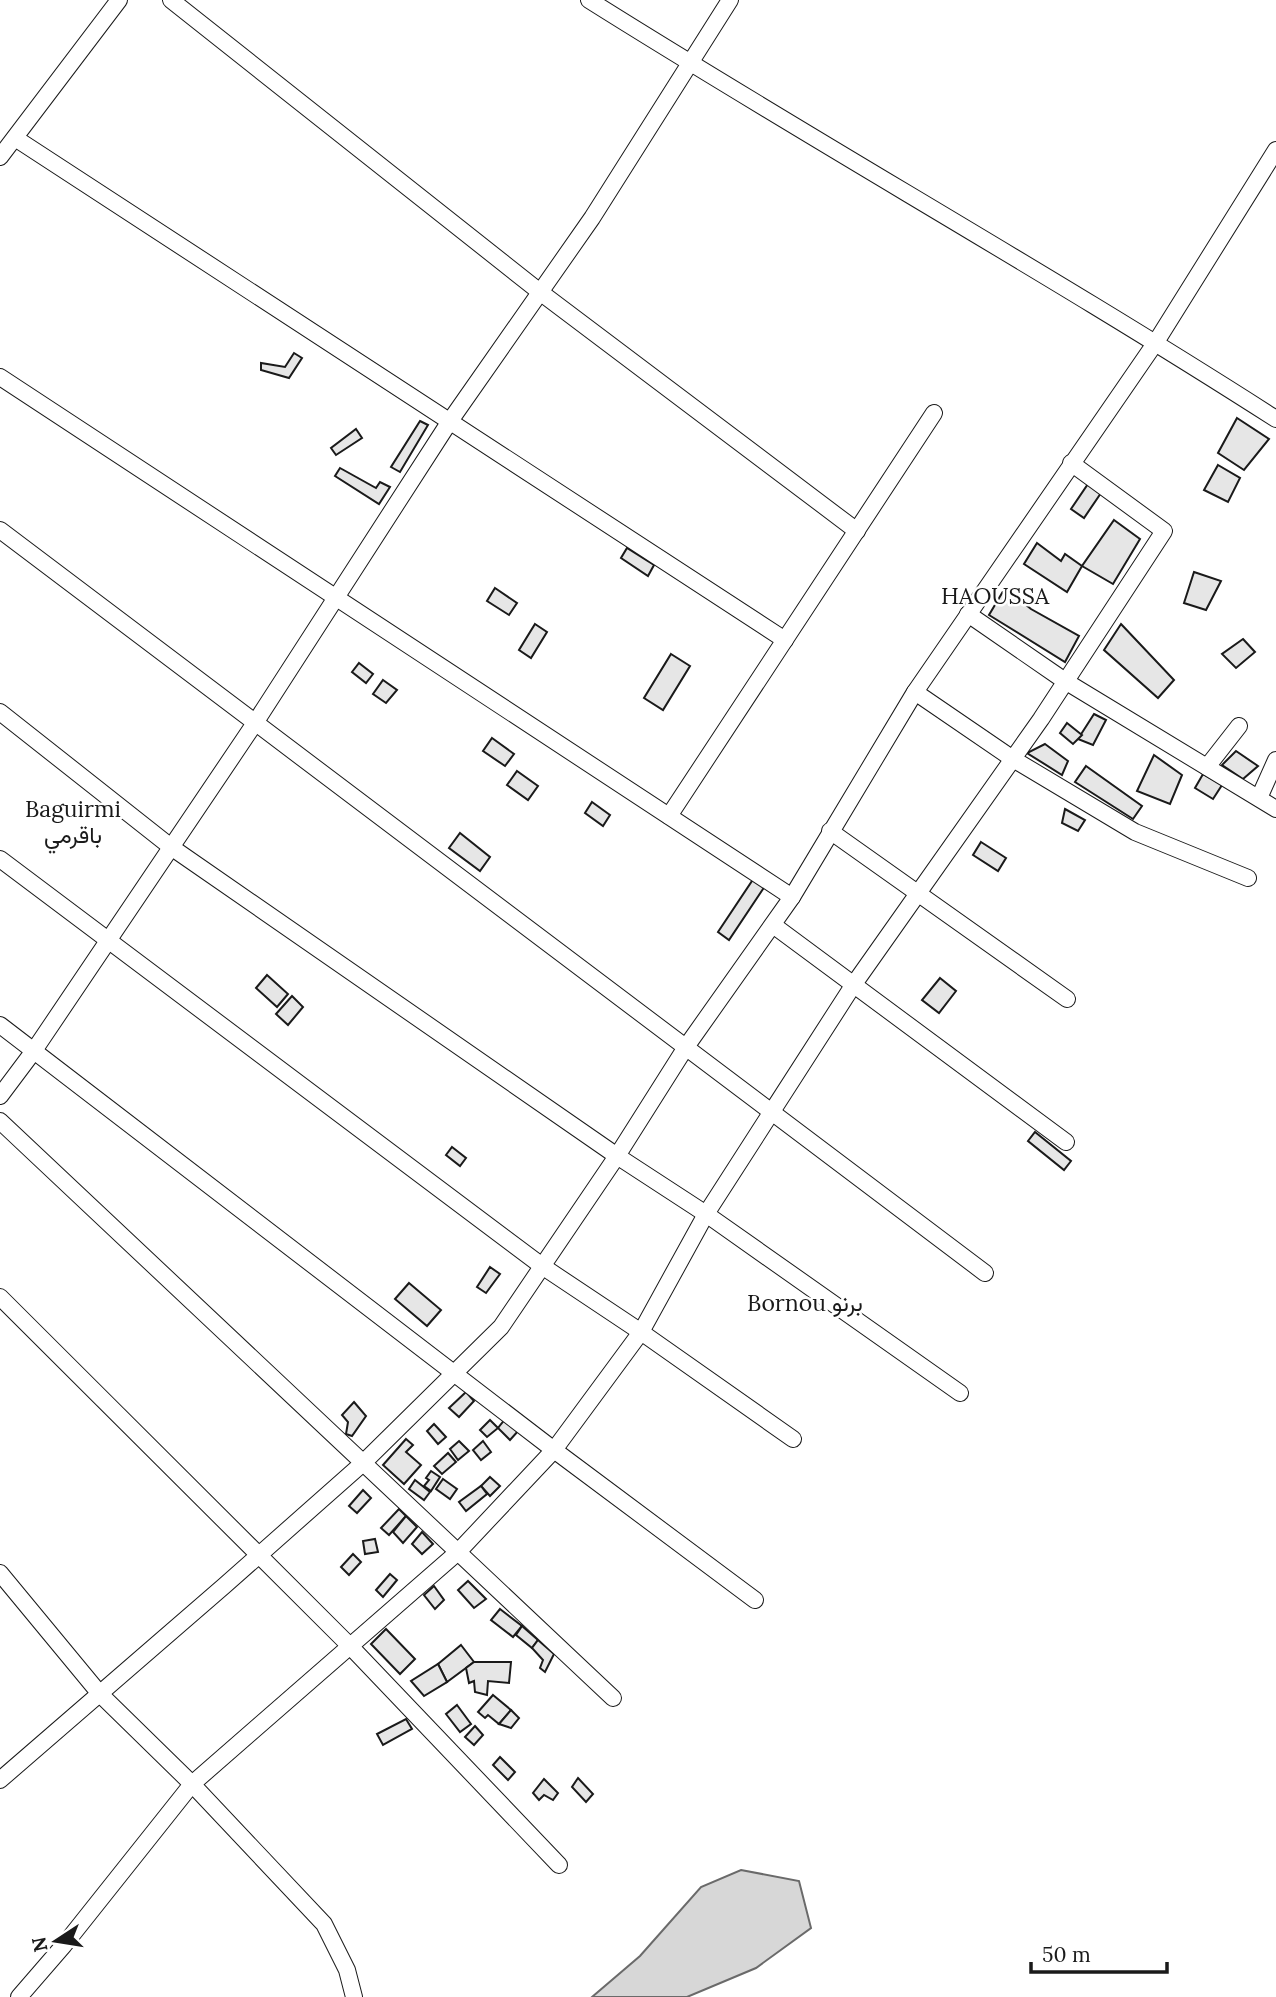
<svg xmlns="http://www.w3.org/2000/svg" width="1276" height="1997" font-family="Lora,Vazirmatn,serif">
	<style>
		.water { fill: #d7d7d7; stroke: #6a6a6a; stroke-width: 2 }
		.building { fill: #e6e6e6; stroke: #1a1a1a; stroke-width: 2 }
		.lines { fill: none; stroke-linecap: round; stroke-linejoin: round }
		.minor-casing { stroke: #1a1a1a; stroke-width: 18 }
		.minor { stroke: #fff; stroke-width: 16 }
		.labels { text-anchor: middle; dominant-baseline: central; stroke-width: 5; stroke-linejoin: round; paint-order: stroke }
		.quarter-label { font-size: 23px; fill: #1a1a1a; stroke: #fff }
	</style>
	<rect width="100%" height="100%" fill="#fff"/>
	<polygon class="water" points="741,1870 799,1881 811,1928 756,1968 687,1997 592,1997 640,1956 701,1887"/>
	<g class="building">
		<polygon points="294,353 302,358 289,378 261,370 261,363 285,367"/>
		<polygon points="1237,418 1269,439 1244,470 1218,453"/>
		<polygon points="420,421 428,425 400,472 391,467"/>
		<polygon points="356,429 362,438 336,455 331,448"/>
		<polygon points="1218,465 1240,478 1228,502 1204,490"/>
		<polygon points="340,468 376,488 380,482 390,487 379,504 335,476"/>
		<polygon points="1090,481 1103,490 1084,518 1071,509"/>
		<polygon points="1114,520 1140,539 1113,584 1082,566"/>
		<polygon points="1037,543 1061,561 1065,554 1082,566 1067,592 1024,564"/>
		<polygon points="627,548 654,565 648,576 621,558"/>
		<polygon points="1194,572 1221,581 1206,610 1184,603"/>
		<polygon points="495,588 517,603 509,615 487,601"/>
		<polygon points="1005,588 1031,609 1079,636 1065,662 989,615"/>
		<polygon points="535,624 547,632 531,658 519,650"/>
		<polygon points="1121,624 1174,680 1158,698 1104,650"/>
		<polygon points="1243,639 1255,652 1236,668 1222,654"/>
		<polygon points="671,654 690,666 663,710 644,698"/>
		<polygon points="359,663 373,674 366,683 352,672"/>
		<polygon points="383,680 397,690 386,703 373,694"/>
		<polygon points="1094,714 1106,720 1093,745 1078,739"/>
		<polygon points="1067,723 1082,735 1073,744 1060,733"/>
		<polygon points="492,738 514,754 505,766 483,751"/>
		<polygon points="1045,744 1068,761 1062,775 1027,753"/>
		<polygon points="1236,751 1258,766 1243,779 1222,765"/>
		<polygon points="1154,755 1182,775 1170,804 1137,791"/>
		<polygon points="1086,766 1142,806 1133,819 1075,782"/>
		<polygon points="517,771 538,786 528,800 507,785"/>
		<polygon points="1203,774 1222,785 1213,799 1195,788"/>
		<polygon points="592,802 610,815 603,826 585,813"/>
		<polygon points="1065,809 1085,820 1078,831 1062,823"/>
		<polygon points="460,833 490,857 480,871 449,848"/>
		<polygon points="981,842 1006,858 998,871 973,855"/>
		<polygon points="754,878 765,886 729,940 718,932"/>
		<polygon points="267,975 288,994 277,1007 256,988"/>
		<polygon points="940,978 956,991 939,1013 922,1000"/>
		<polygon points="292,996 303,1007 288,1025 276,1014"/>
		<polygon points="1035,1132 1071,1161 1064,1170 1028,1141"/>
		<polygon points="452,1147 466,1158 460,1166 446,1155"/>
		<polygon points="490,1267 500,1274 486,1293 477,1287"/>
		<polygon points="409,1283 441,1310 427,1326 395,1299"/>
		<polygon points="466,1392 474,1401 459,1417 449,1408"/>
		<polygon points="354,1402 366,1416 352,1436 346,1434 348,1422 342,1415"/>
		<polygon points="506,1418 519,1430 510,1440 498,1428"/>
		<polygon points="490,1420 498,1428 487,1437 480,1430"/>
		<polygon points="434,1424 446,1437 438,1444 427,1431"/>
		<polygon points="406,1439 413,1445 406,1452 421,1465 404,1484 383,1465"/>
		<polygon points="459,1441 469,1451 458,1460 450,1449"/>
		<polygon points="483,1441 491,1452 481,1460 473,1450"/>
		<polygon points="448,1453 456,1462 442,1474 434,1466"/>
		<polygon points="431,1471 440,1477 431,1491 424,1486 429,1480 426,1478"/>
		<polygon points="490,1477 500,1486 490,1496 481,1486"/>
		<polygon points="443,1479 457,1489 450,1499 436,1489"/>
		<polygon points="415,1480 430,1492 424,1500 409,1489"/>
		<polygon points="481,1486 487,1494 466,1511 459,1502"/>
		<polygon points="363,1490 371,1498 357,1513 349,1506"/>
		<polygon points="399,1509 406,1516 389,1535 381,1528"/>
		<polygon points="406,1516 417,1527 403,1543 393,1532"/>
		<polygon points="422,1532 433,1544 422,1554 412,1544"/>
		<polygon points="375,1539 378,1552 365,1554 363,1541"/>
		<polygon points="353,1554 361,1562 349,1575 341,1567"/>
		<polygon points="390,1574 397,1580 383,1597 376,1590"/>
		<polygon points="468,1581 486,1599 474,1608 458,1590"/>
		<polygon points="434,1586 444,1600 435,1609 424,1595"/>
		<polygon points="500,1609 522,1626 513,1637 491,1620"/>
		<polygon points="522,1626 538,1640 532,1648 516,1635"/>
		<polygon points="386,1629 415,1659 400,1674 371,1644"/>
		<polygon points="538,1640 554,1654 545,1672 540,1668 543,1660 532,1648"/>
		<polygon points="461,1645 474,1662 447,1682 438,1664"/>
		<polygon points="474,1662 511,1662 509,1683 488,1681 487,1695 475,1692 474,1681 469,1683 466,1668"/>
		<polygon points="438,1664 447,1682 424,1696 411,1681"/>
		<polygon points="493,1695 511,1710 499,1724 488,1715 485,1718 478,1712"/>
		<polygon points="457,1705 471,1724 460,1732 446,1714"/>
		<polygon points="511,1710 519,1718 511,1728 499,1724"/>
		<polygon points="406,1719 412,1729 383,1745 377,1734"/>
		<polygon points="475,1726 483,1735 474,1745 465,1737"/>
		<polygon points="500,1757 515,1772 508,1780 493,1765"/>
		<polygon points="578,1778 593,1794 586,1802 572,1787"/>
		<polygon points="544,1779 558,1793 553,1800 544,1795 539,1800 533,1793"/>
	</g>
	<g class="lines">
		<defs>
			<g id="minor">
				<polyline points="171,0 540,292 857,531"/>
				<path d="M589,0c227,143 461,274 687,419"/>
				<polyline points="15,138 785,640"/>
				<polyline points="0,157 119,0"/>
				<polyline points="0,377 792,897"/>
				<polyline points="0,530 985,1273"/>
				<polyline points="968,614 1065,681 1276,809"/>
				<polyline points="915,692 1013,759 1135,832 1248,878"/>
				<polyline points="0,712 171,847 617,1156 706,1214 960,1393"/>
				<polyline points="1207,767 1239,726"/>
				<polyline points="1259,798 1276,760"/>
				<polyline points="669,816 934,413"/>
				<polyline points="830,831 1067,999"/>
				<polyline points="0,859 542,1266 641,1332 793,1439"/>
				<polyline points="773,925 1066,1142"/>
				<polyline points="0,1025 554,1450 755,1600"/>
				<polyline points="0,1096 33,1052 255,723 450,421 592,218 730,0"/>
				<polyline points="0,1121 613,1698"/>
				<polyline points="0,1297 350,1646 559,1865"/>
				<polyline points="0,1573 100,1694 192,1784 324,1924 347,1970 354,1997"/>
				<polyline points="0,1780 224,1586 363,1463 501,1327 617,1156 686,1047 792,897 915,692 1156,342 1276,150"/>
				<polyline points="19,1997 64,1945 192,1784 458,1552 554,1450 641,1332 706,1214 854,984 1041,719 1164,531 1071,463"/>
			</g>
		</defs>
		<use href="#minor" class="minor-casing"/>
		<use href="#minor" class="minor"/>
	</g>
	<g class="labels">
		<g class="quarter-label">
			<text x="995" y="595">HAOUSSA</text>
			<text x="73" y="808">Baguirmi<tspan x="73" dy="26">باقرمي</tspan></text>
			<text x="805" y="1302">Bornou برنو</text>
		</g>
	</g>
	<g transform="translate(56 1941) rotate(258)" stroke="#ffffff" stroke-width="5" paint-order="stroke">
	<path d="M0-5L12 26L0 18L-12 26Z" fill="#1a1a1a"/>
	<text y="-10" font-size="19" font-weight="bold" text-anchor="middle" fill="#1a1a1a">N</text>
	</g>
	<path d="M1031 1962v10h136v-10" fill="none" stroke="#1a1a1a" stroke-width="3.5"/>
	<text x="1042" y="1962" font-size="21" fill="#1a1a1a" stroke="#ffffff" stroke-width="5" paint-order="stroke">50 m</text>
</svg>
